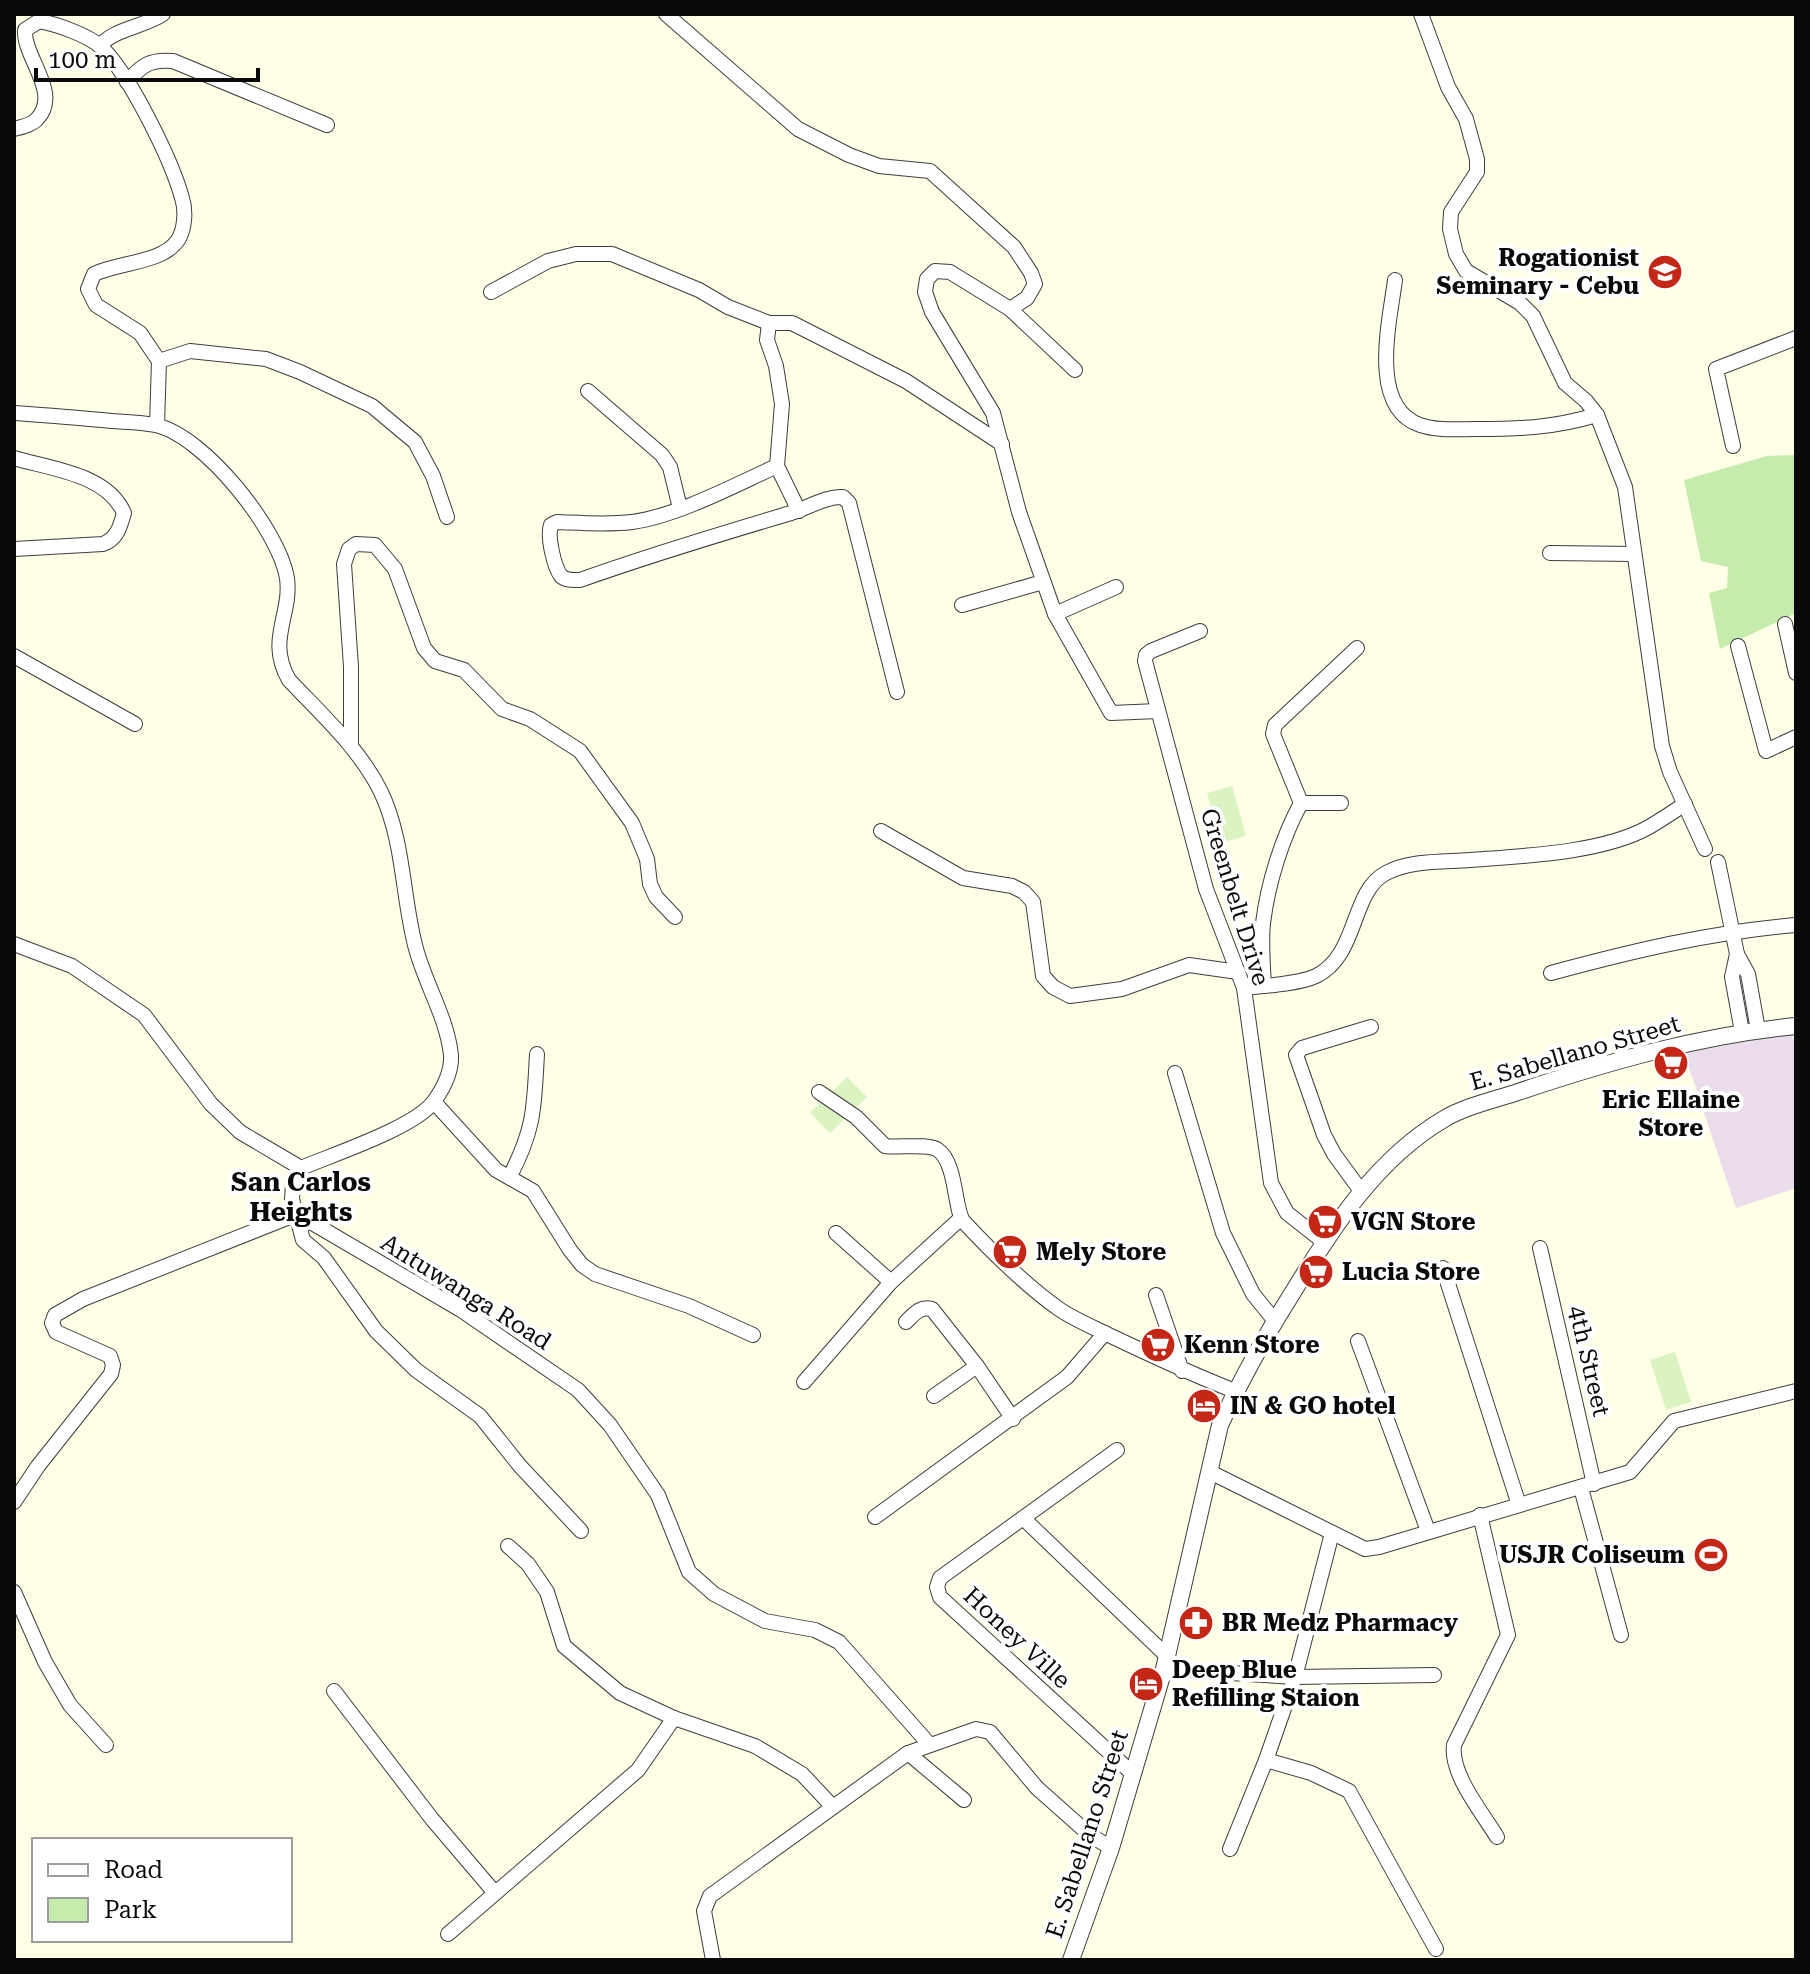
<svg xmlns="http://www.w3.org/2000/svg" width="1810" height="1974" font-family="'Roboto Serif',serif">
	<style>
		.industrial { fill: #eadcea }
		.green { fill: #c5ecad }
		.pitch { fill: #daf3c0 }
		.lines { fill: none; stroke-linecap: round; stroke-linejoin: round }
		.minor-casing { stroke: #3d3d3d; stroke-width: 16 }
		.tertiary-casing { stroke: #3d3d3d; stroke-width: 18 }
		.minor { stroke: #fff; stroke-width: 14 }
		.tertiary { stroke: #fff; stroke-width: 16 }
		.labels { text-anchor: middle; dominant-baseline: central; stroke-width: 8; stroke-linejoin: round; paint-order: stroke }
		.poi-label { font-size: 24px; font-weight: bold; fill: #0a0a0a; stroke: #fff; text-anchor: start }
		.street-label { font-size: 24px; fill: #0a0a0a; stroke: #fff }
		.neighbourhood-label { font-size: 26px; font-weight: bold; fill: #0a0a0a; stroke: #fff }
	</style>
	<rect width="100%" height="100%" fill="#fffee7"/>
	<polygon class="industrial" points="1792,1033 1796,1048 1796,1188 1736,1208 1684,1053"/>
	<polygon class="green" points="1796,455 1796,613 1720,649 1709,593 1727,588 1728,567 1701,561 1684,480 1767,456"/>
	<g class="pitch">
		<polygon points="1232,786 1246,836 1222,843 1207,793"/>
		<polygon points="847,1077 867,1097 830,1133 810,1113"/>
		<polygon points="1675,1352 1691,1402 1666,1410 1650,1360"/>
	</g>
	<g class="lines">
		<defs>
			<g id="minor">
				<polyline points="666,14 798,129 849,155 879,166 930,171 1014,247 1031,273 1035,284 1027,298 1010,309 950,272 935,271 927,279 925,292 932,312 993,413 1019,512 1055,614 1111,713 1158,711"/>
				<polyline points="1421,14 1448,87 1466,119 1477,159 1477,172 1451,212 1450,229 1456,254 1466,271 1520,303 1533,316 1565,383 1586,401 1597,415 1625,487 1662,746 1670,772 1705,849"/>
				<path d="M100,46c13,-17 44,-19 63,-32"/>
				<path d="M127,82c15,-17 23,-23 46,-21l154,64"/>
				<path d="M14,129c7,-2 18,-4 23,-10 25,-26 -14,-62 -12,-89l14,-9c17,3 49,14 62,26 28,26 71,114 81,151 4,12 3,31 -4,42 -15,23 -59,22 -84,34l-6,15 8,16 44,28 19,28 -2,64"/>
				<path d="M1395,280c-5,40 -27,127 25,145 17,6 38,4 55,4 46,0 77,-1 122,-14"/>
				<polyline points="491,292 548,261 576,254 612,254 699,290 728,307 769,323 792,323 906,381 1002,444"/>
				<polyline points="1010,309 1075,370"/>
				<polyline points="769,323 767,340 776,366 782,404 777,466 799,511"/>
				<polyline points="159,361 190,351 266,359 300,372 372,406 415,442 433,476 447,517"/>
				<polyline points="588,391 662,455 670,467 680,508"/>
				<path d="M14,413c33,2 65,5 98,8 14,1 29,1 43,4 49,10 124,105 132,153 5,37 -21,62 2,102 33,35 71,69 92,112 23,49 21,102 34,153 9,37 32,72 36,110 1,16 -7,32 -16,45 -18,27 -101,54 -134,68l-8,17 -1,14 11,41 21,18 52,73 40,39 64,46 40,50 61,65"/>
				<polyline points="1733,446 1716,369 1796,338"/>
				<path d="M14,458c37,11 93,16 110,55 -4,14 -7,26 -21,31l-89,5"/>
				<path d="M777,466c-42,19 -100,50 -145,56 -25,3 -50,1 -75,0l-6,3c-4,11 3,42 10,51 5,5 13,4 19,4 70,-25 140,-46 211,-67 17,-5 35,-17 52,-16l6,6 48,189"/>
				<polyline points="1550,553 1634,554"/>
				<polyline points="962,605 1043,582"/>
				<polyline points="1055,614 1116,587"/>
				<polyline points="1785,624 1796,673"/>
				<polyline points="1200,631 1151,651 1146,655 1145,661 1206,889 1244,988 1271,1183 1287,1213 1324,1242"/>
				<polyline points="1738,646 1766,751 1796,737"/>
				<polyline points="14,656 135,724"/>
				<polyline points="351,745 351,667 344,564 349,549 356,544 375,545 395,569 424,648 435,661 464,670 502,709 530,719 580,751 632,823 647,859 650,884 656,897 675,917"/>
				<polyline points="1301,803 1341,803"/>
				<polyline points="881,831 963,878 1012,886 1024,892 1033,902 1043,976 1053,987 1070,996 1122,989 1189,965 1238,972"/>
				<polyline points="1718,862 1737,954 1748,974 1758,1030"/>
				<polyline points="14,944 72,966 144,1015 211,1104 240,1132 301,1168"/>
				<polyline points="1737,954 1732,977 1742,1032"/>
				<path d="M1551,973c81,-22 161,-41 245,-48"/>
				<path d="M1264,986c-1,-20 -3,-43 -1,-63 5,-40 19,-85 38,-120l-28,-69 2,-9 82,-77"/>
				<path d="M1244,988c20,-2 55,-4 72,-12 43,-21 34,-84 70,-103 24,-13 57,-11 84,-13 53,-4 133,-7 179,-33 12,-7 24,-15 36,-23"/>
				<polyline points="1175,1073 1223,1233 1253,1294 1275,1321"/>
				<path d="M819,1092l37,25 29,29c13,2 44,-3 53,4 19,13 16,61 26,72 28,30 61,63 95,87 16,11 36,19 54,28 40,19 80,38 122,54"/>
				<polyline points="434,1102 496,1170 533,1191 570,1250 582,1265 595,1274 689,1306 753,1335"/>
				<path d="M510,1176c25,-48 24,-69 27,-122"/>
				<polyline points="1361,1191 1334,1154 1324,1135 1296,1055 1302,1048 1371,1027"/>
				<polyline points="297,1214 461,1310 578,1390 610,1425 658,1495 689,1572 714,1594 765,1621 815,1630 839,1642 929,1744"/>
				<polyline points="836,1233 891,1282"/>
				<polyline points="1540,1248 1594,1484"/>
				<polyline points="1443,1268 1519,1505"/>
				<polyline points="1156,1295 1182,1371"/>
				<path d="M906,1322c8,-8 14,-16 26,-13l45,57 36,53"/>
				<polyline points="1358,1341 1428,1531"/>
				<polyline points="804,1382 891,1282 960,1219"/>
				<polyline points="934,1396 977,1366"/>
				<polyline points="1117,1450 940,1578 937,1587 940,1597 1133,1774"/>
				<polyline points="1210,1472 1365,1549 1379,1547 1630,1472 1674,1421 1796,1391"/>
				<polyline points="1581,1488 1621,1635"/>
				<polyline points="14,1502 38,1466 111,1374 113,1365 110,1356 56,1332 52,1323 55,1315 83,1299 297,1214"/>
				<path d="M1480,1515l28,120 -54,110c-4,29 28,67 43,92"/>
				<polyline points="875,1517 1067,1377 1105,1333"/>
				<polyline points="1023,1518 1167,1656"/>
				<polyline points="508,1546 528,1564 547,1592 564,1646 620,1693 674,1718 755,1746 802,1774 833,1807"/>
				<polyline points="14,1592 45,1662 70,1705 106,1745"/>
				<polyline points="1164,1669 1295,1677 1434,1675"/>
				<polyline points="334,1691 432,1819 495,1893"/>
				<polyline points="908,1753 964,1800"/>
				<polyline points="1266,1760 1311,1773 1349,1791 1436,1949"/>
				<polyline points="1230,1849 1266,1760 1295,1677 1332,1533"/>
				<polyline points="448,1934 638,1770 674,1718"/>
				<polyline points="713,1960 704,1911 710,1896 908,1753 976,1729 990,1732 1037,1788 1090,1835 1111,1848"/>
			</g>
			<path id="tertiary" d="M1071,1960l40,-112 53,-179 56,-244c21,-46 46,-90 73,-133 40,-65 83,-133 151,-173 22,-13 50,-19 74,-27 89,-30 184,-57 278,-66"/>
		</defs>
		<use href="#minor" class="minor-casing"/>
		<use href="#tertiary" class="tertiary-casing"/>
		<use href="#minor" class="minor"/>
		<use href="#tertiary" class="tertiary"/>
	</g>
	<defs>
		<symbol id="university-disc" viewBox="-11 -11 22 22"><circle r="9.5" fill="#c52716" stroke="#fff"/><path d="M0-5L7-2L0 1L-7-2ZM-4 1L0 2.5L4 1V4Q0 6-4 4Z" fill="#fff"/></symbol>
		<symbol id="supermarket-disc" viewBox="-11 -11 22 22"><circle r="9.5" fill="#c52716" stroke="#fff"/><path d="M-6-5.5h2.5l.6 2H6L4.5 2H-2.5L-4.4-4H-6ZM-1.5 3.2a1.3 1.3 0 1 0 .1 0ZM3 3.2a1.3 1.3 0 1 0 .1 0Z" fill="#fff"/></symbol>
		<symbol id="hotel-disc" viewBox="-11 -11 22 22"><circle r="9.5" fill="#c52716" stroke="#fff"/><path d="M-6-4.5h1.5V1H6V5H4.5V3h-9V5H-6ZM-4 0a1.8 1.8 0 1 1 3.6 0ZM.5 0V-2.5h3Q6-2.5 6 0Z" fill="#fff"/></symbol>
		<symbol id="stadium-disc" viewBox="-11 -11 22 22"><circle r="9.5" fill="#c52716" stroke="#fff"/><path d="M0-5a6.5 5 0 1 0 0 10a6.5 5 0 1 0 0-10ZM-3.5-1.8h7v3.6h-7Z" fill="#fff"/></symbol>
		<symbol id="pharmacy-disc" viewBox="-11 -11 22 22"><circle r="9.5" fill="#c52716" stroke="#fff"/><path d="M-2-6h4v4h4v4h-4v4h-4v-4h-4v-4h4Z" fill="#fff"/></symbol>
	</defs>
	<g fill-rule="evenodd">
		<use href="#university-disc" x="1645" y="252" width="40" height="40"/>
		<use href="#supermarket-disc" x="1651" y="1043" width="40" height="40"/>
		<use href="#supermarket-disc" x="1305" y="1202" width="40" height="40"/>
		<use href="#supermarket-disc" x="990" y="1232" width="40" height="40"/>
		<use href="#supermarket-disc" x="1296" y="1252" width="40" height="40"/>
		<use href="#supermarket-disc" x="1138" y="1325" width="40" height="40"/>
		<use href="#hotel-disc" x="1184" y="1386" width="40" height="40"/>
		<use href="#stadium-disc" x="1691" y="1535" width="40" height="40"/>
		<use href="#pharmacy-disc" x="1176" y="1603" width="40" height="40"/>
		<use href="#hotel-disc" x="1126" y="1664" width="40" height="40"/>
	</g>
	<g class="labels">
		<g class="poi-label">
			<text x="1639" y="258" text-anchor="end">Rogationist<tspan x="1639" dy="28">Seminary - Cebu</tspan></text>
			<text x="1671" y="1100" text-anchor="middle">Eric Ellaine<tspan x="1671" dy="28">Store</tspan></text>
			<text x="1351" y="1222">VGN Store</text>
			<text x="1036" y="1252">Mely Store</text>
			<text x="1342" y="1272">Lucia Store</text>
			<text x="1184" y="1345">Kenn Store</text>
			<text x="1230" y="1406">IN &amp; GO hotel</text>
			<text x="1685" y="1555" text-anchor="end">USJR Coliseum</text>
			<text x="1222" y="1623">BR Medz Pharmacy</text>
			<text x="1172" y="1670">Deep Blue<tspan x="1172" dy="28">Refilling Staion</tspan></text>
		</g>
		<g class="street-label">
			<text transform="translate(1235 897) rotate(73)">Greenbelt Drive</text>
			<text transform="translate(1575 1053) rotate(-16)">E. Sabellano Street</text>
			<text transform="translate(466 1292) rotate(32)">Antuwanga Road</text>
			<text transform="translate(1589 1361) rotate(77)">4th Street</text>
			<text transform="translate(1017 1638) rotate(43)">Honey Ville</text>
			<text transform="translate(1087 1834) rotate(-72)">E. Sabellano Street</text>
		</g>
		<g class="neighbourhood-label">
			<text x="301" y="1182">San Carlos<tspan x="301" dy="30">Heights</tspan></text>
		</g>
	</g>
	<rect width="1810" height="1974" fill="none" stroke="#0a0a0a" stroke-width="32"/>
	<rect x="32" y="1838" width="260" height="104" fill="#ffffff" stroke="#9d9d9d" stroke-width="2"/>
	<rect x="48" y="1864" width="40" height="12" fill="#ffffff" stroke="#9d9d9d" stroke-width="2"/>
	<text x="104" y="1878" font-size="24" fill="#0a0a0a">Road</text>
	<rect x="48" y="1898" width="40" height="24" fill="#c5ecad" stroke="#9d9d9d" stroke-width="2"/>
	<text x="104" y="1918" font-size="24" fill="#0a0a0a">Park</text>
	<path d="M36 68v12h222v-12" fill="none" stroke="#0a0a0a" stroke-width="4"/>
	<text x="48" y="68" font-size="24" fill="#0a0a0a" stroke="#ffffff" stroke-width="6" paint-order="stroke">100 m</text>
</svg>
